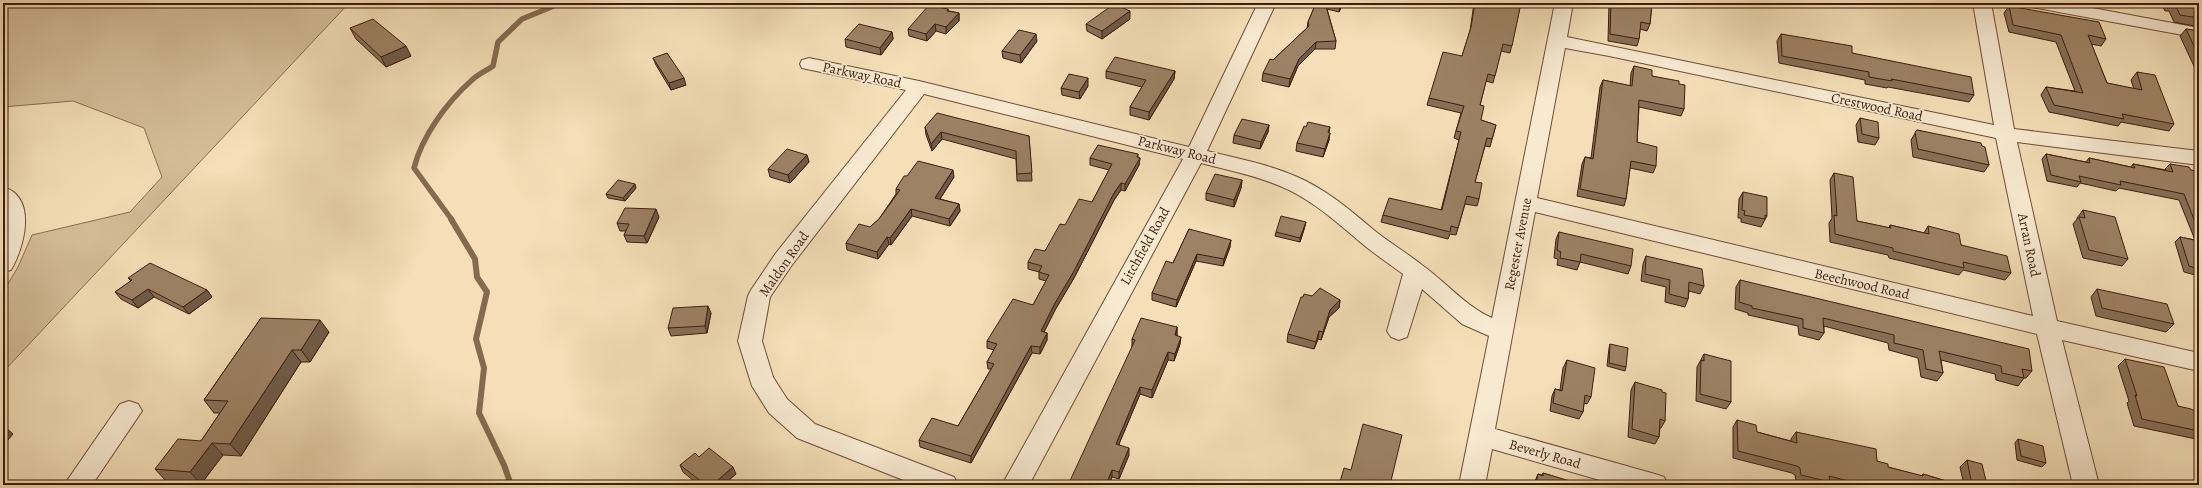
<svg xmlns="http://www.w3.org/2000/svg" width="2202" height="488" font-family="Alegreya,serif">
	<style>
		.green { fill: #d5be9b; stroke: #8a6e54 }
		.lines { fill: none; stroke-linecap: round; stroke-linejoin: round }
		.stream-far1 { stroke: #866a50; stroke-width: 5.5 }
		.stream { stroke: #866a50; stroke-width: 6 }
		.minor-casing { stroke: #6c4e37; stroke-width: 2 }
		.minor { fill: #f8ead1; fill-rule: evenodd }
		.wall { fill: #877057; stroke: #3f1d0c }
		.shaded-wall { fill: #6e5b47; stroke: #3f1d0c }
		.building { fill: #9d8265; stroke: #3f1d0c }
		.labels { text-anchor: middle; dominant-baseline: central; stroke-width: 3.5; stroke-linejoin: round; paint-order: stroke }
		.street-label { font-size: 14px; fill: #3f1d0c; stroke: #f8ead1 }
	</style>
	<rect width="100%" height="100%" fill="#f4dfb8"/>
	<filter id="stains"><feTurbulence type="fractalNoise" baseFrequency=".005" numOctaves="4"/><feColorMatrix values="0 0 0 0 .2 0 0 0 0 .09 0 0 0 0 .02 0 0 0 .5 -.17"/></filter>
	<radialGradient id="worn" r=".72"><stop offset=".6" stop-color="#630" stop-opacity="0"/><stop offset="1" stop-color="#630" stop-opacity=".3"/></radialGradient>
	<polygon class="green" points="3,3 349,3 3,372 3,292 18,267 32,235 130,212 162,177 144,128 73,101 3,107"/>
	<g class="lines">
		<path class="stream-far1" d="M452,220l-38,-52c8,-32 33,-66 58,-88 6,-6 14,-9 21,-14l5,-24 24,-23 39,-16"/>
		<polyline class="stream" points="451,219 475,259 477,277 487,292 476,339 484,368 479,413 504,465 511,485"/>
		<defs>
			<g id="minor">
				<path d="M1258,3h18l-69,148c29,7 60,13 88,25 31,13 55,34 80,55 15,12 32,22 47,34 24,17 43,41 70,53l63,-315h18l-6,34 427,88 -21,-122h18l23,126 185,22v14l-182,-23 40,179 142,32v18l-137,-31 37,145h-26l-36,-151 -502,-122 -40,217 160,45 9,3 4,8h-51l-125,-36 -7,36h-26l30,-149 -27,-12 -40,-35 -15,48 -8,3 -8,-3 -4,-6 16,-57c-15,-11 -30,-21 -44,-33 -25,-21 -49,-43 -79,-55 -26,-11 -53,-16 -79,-23l-172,322h-27l181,-326 -259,-65 -132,171 -22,32 -8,44 11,36 14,22 28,25 139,53 4,8h-42l-119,-47 -28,-25 -17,-27 -14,-45 10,-45 3,-6 25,-37 130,-163 -104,-22 -2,-4 2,-4 7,-2 110,23 270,66zM1565,48l44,8 387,82 37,178 -496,-118z"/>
				<polygon points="2028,3 2066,3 2199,28 2199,38 2037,8 2031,7"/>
				<path d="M3,187c35,10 21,61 8,83l-8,2z"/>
				<polygon points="129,401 138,404 142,411 92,485 64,485 120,404"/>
			</g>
		</defs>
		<use href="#minor" class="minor-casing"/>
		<use href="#minor" class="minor"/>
	</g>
	<g class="wall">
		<polygon points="1316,3 1343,3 1339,12 1327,9 1336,41 1335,49 1315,49 1298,66 1289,87 1262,81 1263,73 1273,60 1307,28 1308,22"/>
		<polygon points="1474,3 1521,3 1510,53 1501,51 1493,83 1486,81 1480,105 1481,120 1496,125 1490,147 1485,146 1475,182 1479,199 1477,206 1465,204 1456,235 1450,234 1448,239 1381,222 1383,215 1441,210 1459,140 1454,138 1461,113 1427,105 1429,98 1462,56 1470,31"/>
		<polygon points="1609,3 1652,3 1650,24 1647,31 1640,29 1639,39 1637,46 1608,41"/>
		<polygon points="2161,3 2199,3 2199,27 2174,22 2169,11 2165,11"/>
		<polygon points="2009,6 2106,39 2101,46 2091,44 2107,83 2134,89 2131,80 2137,72 2174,124 2169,131 2121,122 2118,126 2049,112 2041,95 2046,87 2075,91 2056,42 2009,32 2004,13"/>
		<polygon points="948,9 949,11 959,13 959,21 946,34 936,31 927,41 909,36 908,29"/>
		<polygon points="1130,19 1102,39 1087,31 1086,24"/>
		<polygon points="350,28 411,56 386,67 356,39"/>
		<polygon points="2186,29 2199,31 2199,77 2180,36"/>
		<polygon points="892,32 893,39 881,55 846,47 845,39"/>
		<polygon points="1781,34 1852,53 1974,95 1969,102 1888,87 1887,88 1865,84 1865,80 1779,63 1777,41"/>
		<polygon points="1037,41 1021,63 1003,58 1002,51"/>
		<polygon points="653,58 686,85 671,90 656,65"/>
		<polygon points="1634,66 1652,76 1679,84 1684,109 1681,116 1639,107 1637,142 1656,166 1653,173 1630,168 1626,199 1624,206 1577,196 1582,164 1585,157 1591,158 1600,87 1603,80 1630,86 1631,73"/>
		<polygon points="1106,71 1175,71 1174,79 1149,120 1130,115 1130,107 1142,87 1106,78"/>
		<polygon points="1088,86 1080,99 1062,95 1061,88"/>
		<polygon points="1860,118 1879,138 1875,145 1858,142 1856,125"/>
		<polygon points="1269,125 1268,132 1260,149 1233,143 1234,135"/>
		<polygon points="925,127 1029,136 1032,181 1017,181 1016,159 942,139 932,151 926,135"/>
		<polygon points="1306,127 1330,127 1329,133 1329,140 1323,157 1296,151 1297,143"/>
		<polygon points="1917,130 1982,146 1989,165 1984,172 1913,157 1911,140"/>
		<polygon points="2046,154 2086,162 2089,158 2131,167 2133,164 2166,170 2165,169 2170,164 2191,170 2199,177 2199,276 2184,272 2175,242 2180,237 2195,240 2179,200 2119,188 2116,191 2080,183 2077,187 2047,181 2042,159"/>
		<polygon points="807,155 809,162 790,183 770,177 768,169"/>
		<polygon points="1090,158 1140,158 1139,165 1125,191 1121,190 1114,200 1074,278 1055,310 1044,332 1047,333 1047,340 1040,354 1032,353 971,463 920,447 919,440 958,426 991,369 988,369 987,362 994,350 987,348 987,341 1033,305 1046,281 1039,279 1039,272 1028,269 1028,262 1045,251 1065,225 1092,202 1109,170 1090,165"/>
		<polygon points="1834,173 1857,221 1889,228 1890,225 1924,233 1928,226 2011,273 2005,280 1963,270 1959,275 1889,258 1888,255 1830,242 1829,223 1832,218 1830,180"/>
		<polygon points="907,176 954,177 940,199 959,204 960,211 950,226 912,216 891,245 889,244 878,259 847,250 846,243 870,227 879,219 896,194 896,189"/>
		<polygon points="1242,180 1241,188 1234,207 1206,200 1206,193"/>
		<polygon points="636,188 625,201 608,198 606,194"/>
		<polygon points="1743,192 1767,216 1761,227 1741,222 1741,218 1738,218 1739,199"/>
		<polygon points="2083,210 2128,259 2122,266 2083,258 2073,224 2077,219 2077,218"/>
		<polygon points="659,217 647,243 627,242 624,235 626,231 620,231 617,223"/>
		<polygon points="1305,226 1300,242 1275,236 1276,232"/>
		<polygon points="1189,229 1230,247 1223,266 1196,261 1176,307 1152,300 1152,293 1173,263"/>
		<polygon points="1559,232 1631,266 1628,274 1580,262 1577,270 1557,265 1558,259 1554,258 1556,239"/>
		<polygon points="1646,256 1704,286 1700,294 1689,291 1688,299 1685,307 1665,302 1666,287 1641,281 1643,264"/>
		<polygon points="128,278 207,290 212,297 189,314 154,297 138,308 121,299 115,292 131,281"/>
		<polygon points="1740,280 2032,371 2026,378 2024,378 2018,386 1996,380 1995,374 1941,360 1943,373 1937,381 1921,377 1918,358 1889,350 1888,343 1824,326 1824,333 1819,340 1799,335 1798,326 1748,315 1748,313 1735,309 1736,287"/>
		<polygon points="2097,289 2174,324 2166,332 2096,316 2091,297"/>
		<polygon points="1312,296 1340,300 1339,308 1329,317 1321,340 1318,339 1314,349 1287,342 1288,334 1303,297"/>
		<polygon points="711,313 707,333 671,336 668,328"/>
		<polygon points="261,318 329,332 310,362 301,362 241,456 223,455 201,484 166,481 155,469 201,441 220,413 214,413 204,400"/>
		<polygon points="1177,327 1177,336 1180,344 1174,361 1168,360 1152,398 1140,394 1119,444 1129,455 1119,479 1112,477 1109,485 1132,346 1132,339"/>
		<polygon points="1610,344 1626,367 1625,371 1607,366 1609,348"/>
		<polygon points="1704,354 1731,402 1726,409 1696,401 1697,367"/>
		<polygon points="2125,359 2178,406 2199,419 2199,436 2196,439 2134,426 2127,403 2129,401 2118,366"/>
		<polygon points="1567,360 1591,397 1587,404 1584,403 1583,412 1579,419 1550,411 1552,396 1555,389 1560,390 1563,368"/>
		<polygon points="1635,382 1662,392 1665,421 1661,428 1660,428 1659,437 1655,444 1628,437 1631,390"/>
		<polygon points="1737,420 1757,432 1791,441 1791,439 1796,432 1877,461 1888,467 1921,476 1923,474 1959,485 1806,485 1796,482 1795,475 1792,473 1733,458 1733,427"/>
		<polygon points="2018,439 2046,463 2042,467 2017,460 2015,443"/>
		<polygon points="699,457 736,474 723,485 699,485 683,472 680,465"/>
		<polygon points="1967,460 1987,485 1964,485 1960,467"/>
		<polygon points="1543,473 1580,485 1534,485 1535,481 1538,474 1542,475"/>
	</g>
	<g class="shaded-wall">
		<polygon points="1341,3 1343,3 1339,12 1340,4"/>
		<polygon points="1130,11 1130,19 1102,39 1102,31"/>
		<polygon points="959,13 959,21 946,34 946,27"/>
		<polygon points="935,24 936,31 927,41 926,34"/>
		<polygon points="892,32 893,39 881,55 880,48"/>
		<polygon points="1036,34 1037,41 1021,63 1020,55"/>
		<polygon points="1316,42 1315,49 1298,66 1289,87 1290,79 1299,59"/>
		<polygon points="406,46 411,56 386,67 381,57"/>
		<polygon points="1175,71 1174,79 1149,120 1149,112"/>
		<polygon points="684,78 686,85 671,90 669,83"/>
		<polygon points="1088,78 1088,86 1080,99 1079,92"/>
		<polygon points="1269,125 1268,132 1260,149 1261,142"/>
		<polygon points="941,132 942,139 932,151 931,144"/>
		<polygon points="1330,133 1329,140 1323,157 1325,149"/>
		<polygon points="1138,154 1138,160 1140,158 1139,165 1125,191 1125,184"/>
		<polygon points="807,155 809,162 790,183 788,175"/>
		<polygon points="953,170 954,177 936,205 935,198"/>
		<polygon points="1242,180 1241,188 1234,207 1234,200"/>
		<polygon points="1121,183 1121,190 1114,200 1074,278 1055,310 1041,338 1041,331 1055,303 1114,193"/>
		<polygon points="635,184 636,188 625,201 623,198"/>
		<polygon points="959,204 960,211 950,226 949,219"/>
		<polygon points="656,209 659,217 647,243 644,236"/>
		<polygon points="911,209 912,216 891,245 890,238"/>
		<polygon points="1306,222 1305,226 1300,242 1300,238"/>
		<polygon points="887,237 889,244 878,259 877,252"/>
		<polygon points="1231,240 1230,247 1223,266 1224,259"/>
		<polygon points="1197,254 1196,261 1176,307 1177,300"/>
		<polygon points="148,289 154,297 138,308 132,300"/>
		<polygon points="207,290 212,297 189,314 183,307"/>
		<polygon points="1340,300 1339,308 1329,317 1321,340 1323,332 1330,310"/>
		<polygon points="708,306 711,313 707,333 705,326"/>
		<polygon points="320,320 329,332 310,362 301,350"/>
		<polygon points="1177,327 1177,335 1174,343 1175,335"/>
		<polygon points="1319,331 1318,339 1314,349 1316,342"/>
		<polygon points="1047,333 1047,340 1040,354 1040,347"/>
		<polygon points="1181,337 1180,344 1174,361 1175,354"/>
		<polygon points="1031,346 1032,353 971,463 971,456"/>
		<polygon points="292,350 301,362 241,456 230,444"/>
		<polygon points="1168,352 1168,360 1152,398 1152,390"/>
		<polygon points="1140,387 1140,394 1116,451 1116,444"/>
		<polygon points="3,425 13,434 3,446"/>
		<polygon points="212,443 223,455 201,484 190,472"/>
		<polygon points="1129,448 1129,455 1119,479 1119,472"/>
		<polygon points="733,467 736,474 723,485 712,485"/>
		<polygon points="1112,470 1112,477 1109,485 1106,485"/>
	</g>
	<g class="building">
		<polygon points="1316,3 1325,3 1336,41 1316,42 1299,59 1290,79 1263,73 1270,59 1273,60 1309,26 1308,22"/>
		<polygon points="1475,3 1521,3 1512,46 1503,44 1495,76 1488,74 1480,105 1484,106 1481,120 1496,125 1492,139 1487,138 1475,182 1482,183 1479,199 1467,196 1458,228 1451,226 1450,232 1383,215 1389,198 1442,210 1461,132 1456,131 1464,106 1429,98 1443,52 1462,56 1471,27"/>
		<polygon points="1611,3 1652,3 1650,24 1641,22 1639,39 1610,34"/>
		<polygon points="2170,3 2199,3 2199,18 2180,15 2175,4"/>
		<polygon points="1114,4 1130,11 1102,31 1086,24"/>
		<polygon points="929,5 948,9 947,11 959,13 946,27 935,24 926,34 908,29"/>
		<polygon points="2009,6 2099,22 2106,39 2088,35 2107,83 2142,90 2137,72 2155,75 2174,124 2122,114 2124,119 2054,105 2046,87 2083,93 2061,35 2013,25"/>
		<polygon points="373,19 406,46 381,57 350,28"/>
		<polygon points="859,24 892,32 880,48 845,39"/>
		<polygon points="2186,29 2199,31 2199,57"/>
		<polygon points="1019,30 1036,34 1020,55 1002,51"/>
		<polygon points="1781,34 1852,46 1852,53 1971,77 1974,95 1891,79 1892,81 1869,77 1869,72 1782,56"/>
		<polygon points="667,53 684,78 669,83 653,58"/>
		<polygon points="1115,57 1175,71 1149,112 1130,107 1146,80 1106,71"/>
		<polygon points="1634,66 1652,70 1652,76 1679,81 1679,84 1685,85 1684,109 1639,100 1637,142 1657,147 1656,166 1631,161 1626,199 1580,189 1585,157 1593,159 1603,80 1632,86"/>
		<polygon points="1069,74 1088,78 1079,92 1061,88"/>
		<polygon points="937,113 1029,136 1032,173 1017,174 1016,151 941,132 931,144 925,127"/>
		<polygon points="1860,118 1878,122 1879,138 1862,134"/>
		<polygon points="1242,119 1269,125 1261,142 1234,135"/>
		<polygon points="1308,122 1330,127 1328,132 1330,133 1325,149 1297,143 1304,126 1306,127"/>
		<polygon points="1917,130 1981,143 1982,146 1985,147 1989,165 1918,149 1915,132"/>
		<polygon points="1098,145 1138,154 1137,157 1140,158 1125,184 1121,183 1114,193 1074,271 1055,303 1041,331 1047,333 1040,347 1031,346 971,456 919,440 932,418 958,426 994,364 987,362 997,344 987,341 1013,299 1033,305 1049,275 1039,272 1042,266 1028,262 1035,249 1045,251 1060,224 1065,225 1079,199 1092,202 1112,164 1090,158"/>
		<polygon points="787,149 807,155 788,175 768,169"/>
		<polygon points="2046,154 2090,163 2089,158 2135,168 2133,164 2173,172 2170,164 2189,167 2191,170 2196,171 2199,177 2199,232 2184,194 2120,181 2121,185 2079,176 2081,182 2051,175"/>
		<polygon points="918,161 953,170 935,198 959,204 949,219 911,209 890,238 887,237 877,252 846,243 859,224 870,227 879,219 900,190 896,189 904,176 907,176"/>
		<polygon points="1834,173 1853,177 1857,221 1891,228 1890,225 1929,234 1928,226 1959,234 1961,245 2007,256 2011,273 1963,262 1964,268 1893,251 1893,248 1835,234 1834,215 1837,216"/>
		<polygon points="1215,174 1242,180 1234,200 1206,193"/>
		<polygon points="618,180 635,184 623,198 606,194"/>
		<polygon points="1743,192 1767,197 1767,216 1765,215 1765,219 1744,215 1745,211 1742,210"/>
		<polygon points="625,208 656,209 644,236 624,235 629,224 617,223"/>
		<polygon points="2083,210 2115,217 2128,259 2089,250 2079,217 2085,218"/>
		<polygon points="1281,216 1306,222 1300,238 1276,232"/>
		<polygon points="1189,229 1231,240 1224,259 1197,254 1177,300 1152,293 1166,261 1173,263"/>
		<polygon points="1559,232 1633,249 1631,266 1581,254 1580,262 1560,258 1561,252 1557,250"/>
		<polygon points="2180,237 2199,241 2199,269 2189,266"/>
		<polygon points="1646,256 1702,269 1704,286 1689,282 1688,299 1669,294 1670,280 1645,274"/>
		<polygon points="150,263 207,290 183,307 148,289 132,300 115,292 132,280 128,278"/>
		<polygon points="1740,280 2029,349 2032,371 2022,369 2024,378 2002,373 2001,366 1939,351 1943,373 1926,369 1923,350 1894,343 1894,335 1823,318 1824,333 1803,328 1803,319 1752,308 1752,306 1739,302"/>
		<polygon points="1320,288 1340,300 1330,310 1323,332 1319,331 1316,342 1288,334 1301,297 1303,297 1304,294 1312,296"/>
		<polygon points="2097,289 2167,304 2174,324 2102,308"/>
		<polygon points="708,306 705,326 668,328 673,308"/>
		<polygon points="261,318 320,320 301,350 292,350 230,444 212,443 190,472 155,469 178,439 201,441 228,401 204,400"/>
		<polygon points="1141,318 1177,327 1175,335 1181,337 1175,354 1168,352 1152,390 1140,387 1116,444 1129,448 1119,472 1112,470 1106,485 1068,485 1135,340 1132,339"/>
		<polygon points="1610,344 1628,348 1626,367 1609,363"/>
		<polygon points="1704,354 1731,361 1731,402 1700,394 1701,360 1704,361"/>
		<polygon points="2125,359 2164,367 2178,406 2191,409 2197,412 2199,419 2199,431 2142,419 2135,395 2137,396"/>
		<polygon points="1567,360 1595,368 1591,397 1585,395 1583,412 1553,403 1555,389 1562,391"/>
		<polygon points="1635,382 1662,390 1662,392 1666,393 1665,421 1660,419 1659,437 1632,429"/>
		<polygon points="1737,420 1756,425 1757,432 1797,443 1796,432 1876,449 1877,461 1888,464 1888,467 1923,476 1923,474 1959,485 1863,485 1829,476 1830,482 1801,475 1800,468 1797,466 1738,451"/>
		<polygon points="1363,424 1402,435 1390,485 1339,485 1344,468 1351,470"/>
		<polygon points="2018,439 2043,446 2046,463 2021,456"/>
		<polygon points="709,448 733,467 712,485 706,485 680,465 695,453 699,457"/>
		<polygon points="1967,460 1982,464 1987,485 1972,485"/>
		<polygon points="1543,473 1580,484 1580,485 1536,485 1538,474 1543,476"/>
	</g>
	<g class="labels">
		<g class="street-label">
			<text transform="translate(862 75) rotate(12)">Parkway Road</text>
			<text transform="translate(1877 107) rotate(12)">Crestwood Road</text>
			<text transform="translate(1177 150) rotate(14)">Parkway Road</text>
			<text transform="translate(1518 244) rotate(-79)">Regester Avenue</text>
			<text transform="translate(2029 245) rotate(78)">Arran Road</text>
			<text transform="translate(1145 246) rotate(-61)">Litchfield Road</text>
			<text transform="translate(784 264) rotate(-55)">Maldon Road</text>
			<text transform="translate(1862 284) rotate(13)">Beechwood Road</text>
			<text transform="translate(1545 454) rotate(16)">Beverly Road</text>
		</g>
	</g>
	<rect width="2202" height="488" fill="none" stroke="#f4dfb8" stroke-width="16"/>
	<rect x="4" y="4" width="2194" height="480" fill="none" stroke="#3f1d0c" stroke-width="2"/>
	<rect x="8" y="8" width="2186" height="472" fill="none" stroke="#3f1d0c"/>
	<rect width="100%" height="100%" filter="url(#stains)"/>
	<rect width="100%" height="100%" fill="url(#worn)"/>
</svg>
